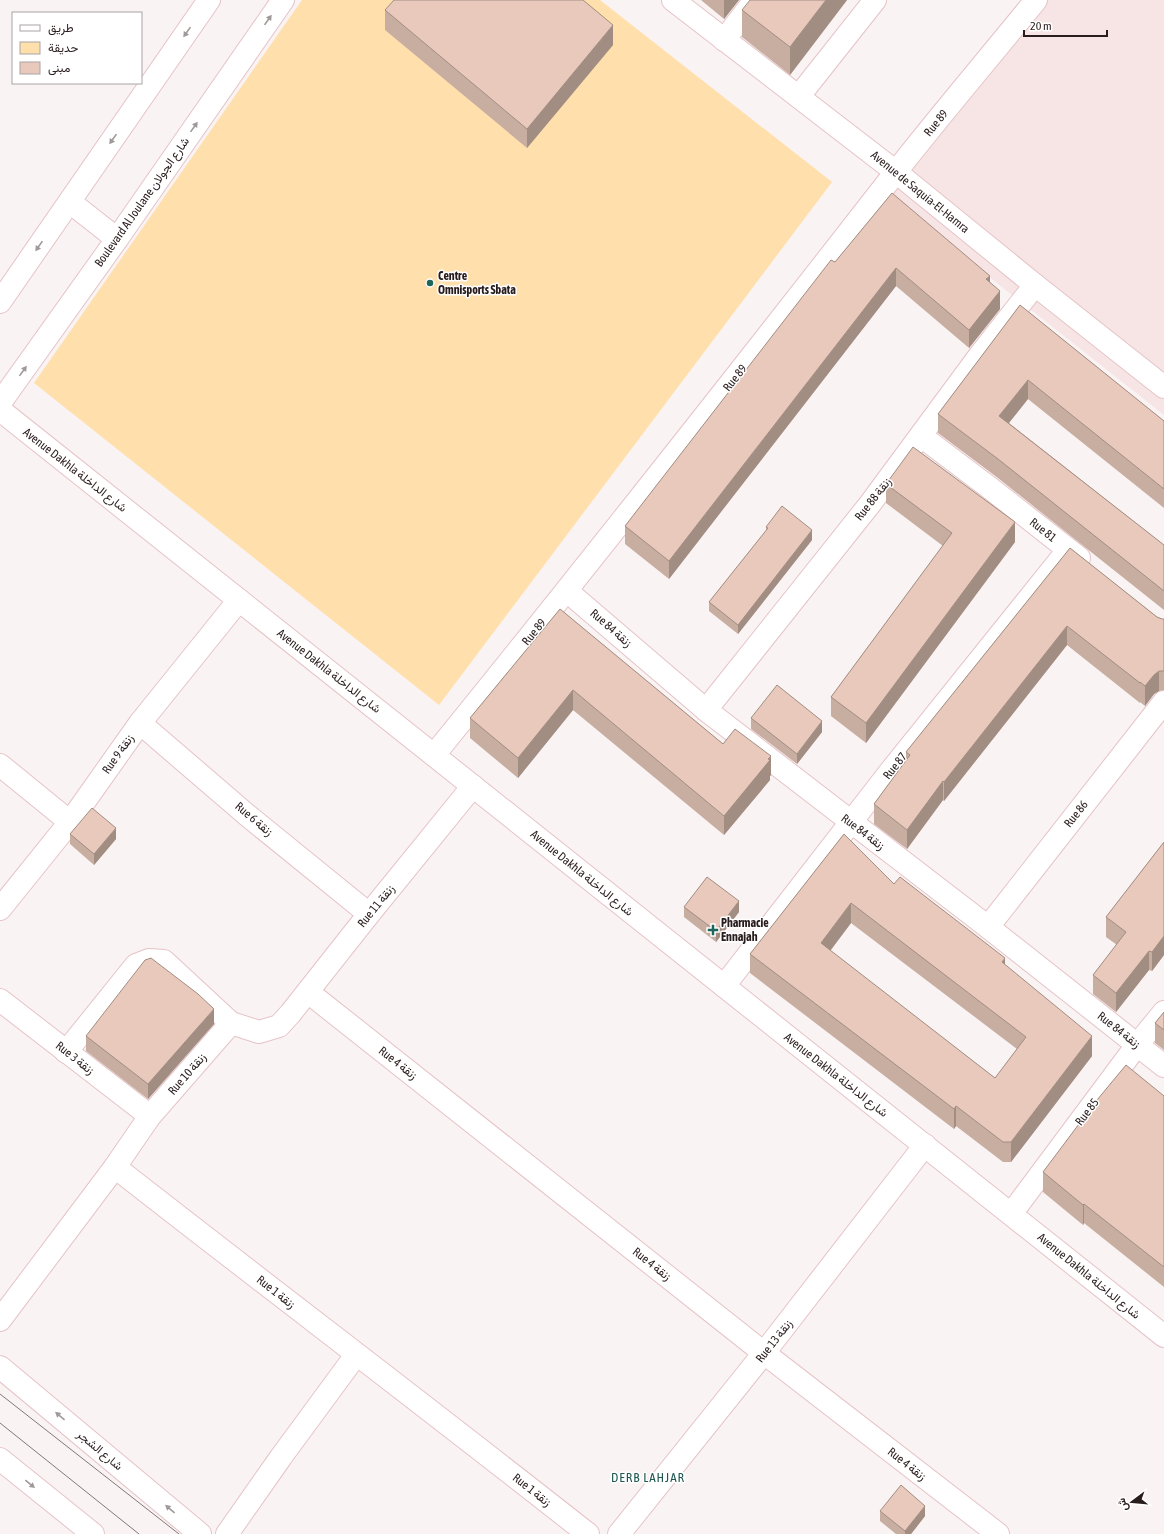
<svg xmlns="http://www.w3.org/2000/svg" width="1164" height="1534" font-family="'Asap Condensed',Vazirmatn,sans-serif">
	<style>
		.built { fill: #f7e5e6 }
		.green { fill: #ffe0ac }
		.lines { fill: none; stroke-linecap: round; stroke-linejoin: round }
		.minor-casing { stroke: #e6c3c6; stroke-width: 24 }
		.major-casing { stroke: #e6c3c6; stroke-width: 24 }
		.minor { stroke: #fff; stroke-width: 22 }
		.major { stroke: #fff; stroke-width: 22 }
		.tram { stroke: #827878; stroke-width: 1 }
		.wall { fill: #c8ada1; fill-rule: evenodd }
		.shaded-wall { fill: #a28d83 }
		.building { fill: #e8c9bb; stroke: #a28d83; fill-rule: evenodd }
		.oneway { fill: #9f9999 }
		.poi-dot { fill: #1e665c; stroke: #fff; stroke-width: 1.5 }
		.labels { text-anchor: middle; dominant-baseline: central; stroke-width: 3; stroke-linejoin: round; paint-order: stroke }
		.street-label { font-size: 12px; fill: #291c1d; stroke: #fff }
		.poi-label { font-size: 12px; font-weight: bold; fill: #291c1d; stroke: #fff; text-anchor: start }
		.neighbourhood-label { font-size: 13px; letter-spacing: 1px; fill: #205850; stroke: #fff }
	</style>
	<rect width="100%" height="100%" fill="#faf3f3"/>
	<polygon class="built" points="1024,0 1164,0 1164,415 878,189"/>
	<polygon class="green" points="302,0 600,0 832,182 439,705 34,383"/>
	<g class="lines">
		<defs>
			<g id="minor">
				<polyline points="673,0 896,172 1035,285 1164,387"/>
				<polyline points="724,40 755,0"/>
				<polyline points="799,96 875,0"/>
				<polyline points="0,410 1164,1336"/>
				<polyline points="921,436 990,488 1079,558"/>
				<polyline points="567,591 706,710 988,927 1164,1066"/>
				<polyline points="706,710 870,504 980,355 1035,285"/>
				<polyline points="140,723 247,815 369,914"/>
				<path d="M434,755c156,-192 309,-387 461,-582 46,-59 94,-115 141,-173"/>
				<polyline points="0,765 70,822"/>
				<polyline points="0,909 70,822 140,723 239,600"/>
				<polyline points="988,927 1164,702"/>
				<polyline points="724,986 889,773 1068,550"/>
				<polyline points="308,992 764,1353 998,1534"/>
				<polyline points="0,1000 150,1116"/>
				<polyline points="66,1052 136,965 149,960 164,961 231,1023"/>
				<polyline points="115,1167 150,1116 231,1023 259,1032 279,1026 290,1014 369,914 473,786"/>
				<polyline points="1011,1214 1137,1045 1164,1012"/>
				<path d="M0,1320l115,-153c157,123 316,243 473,367"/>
				<polyline points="227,1534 281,1457 356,1355"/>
				<polyline points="619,1534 764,1353 925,1145"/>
			</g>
			<g id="major">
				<polyline points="70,202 117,239"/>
				<polyline points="0,302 209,0"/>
				<polyline points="0,403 117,239 283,0"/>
				<polyline points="0,1367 200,1534"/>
				<polyline points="0,1459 93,1534"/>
			</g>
		</defs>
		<use href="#minor" class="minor-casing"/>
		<use href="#major" class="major-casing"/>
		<use href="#minor" class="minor"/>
		<use href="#major" class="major"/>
		<g class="tram">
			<polyline points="0,1394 179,1534"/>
			<polyline points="0,1423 139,1534"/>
		</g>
	</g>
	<g class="wall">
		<polygon points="701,0 739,0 724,19"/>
		<polygon points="847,0 790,75 742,37 742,10"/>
		<polygon points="385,10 613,45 527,148 385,30"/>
		<polygon points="892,193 990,282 1000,309 969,348 896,286 669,579 625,544 625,526 835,262"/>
		<polygon points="1020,305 1164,421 1164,508 1028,399 1009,423 1164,545 1164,610 998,478 938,433 938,414"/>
		<polygon points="886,484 1015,542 866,743 831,716 831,697 943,546 886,503"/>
		<polygon points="766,527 812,540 738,634 709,611 709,602 766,531"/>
		<polygon points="1070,548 1157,617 1162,619 1164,619 1164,690 1159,691 1154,694 1145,706 1140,702 1140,703 1067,645 944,801 943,800 907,849 874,824 874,804 906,760 906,752"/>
		<polygon points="560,609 723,744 771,775 770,776 770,780 724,835 573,710 518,778 470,738 470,718"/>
		<polygon points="751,718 822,732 797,764 751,729"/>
		<polygon points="70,834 116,839 94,865 70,844"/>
		<path d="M844,834l50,50 111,81 87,91 -81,106h-8l-47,-36 -2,3 -204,-156v-19zM851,923l166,126 -22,29 -165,-127z"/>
		<polygon points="1164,842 1164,955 1152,971 1149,970 1116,1012 1093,994 1093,975 1117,945 1106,937 1106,917"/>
		<polygon points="684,907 739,912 716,942 684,917"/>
		<polygon points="1164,1012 1164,1050 1155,1043 1155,1023"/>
		<polygon points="214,1024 148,1099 86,1051 86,1036"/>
		<polygon points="1164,1096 1164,1287 1084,1223 1083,1225 1043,1192 1043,1172"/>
		<polygon points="880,1511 925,1516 911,1534 896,1534 880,1521"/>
	</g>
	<g class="shaded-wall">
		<polygon points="724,0 739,0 724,19"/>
		<polygon points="826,0 847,0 790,75 790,47"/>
		<polygon points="613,25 613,45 527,148 527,129"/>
		<polygon points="896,268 896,286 669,579 669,561"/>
		<polygon points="990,276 990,294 986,279"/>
		<polygon points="1000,291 1000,309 969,348 969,330"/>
		<polygon points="1028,380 1028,399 999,435 999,416"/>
		<polygon points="1015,522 1015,542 866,743 866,723"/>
		<polygon points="812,530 812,540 738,634 738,625"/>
		<polygon points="1067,626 1067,645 944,801 944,782"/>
		<polygon points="1159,671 1159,691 1154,694 1145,706 1145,686 1154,675"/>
		<polygon points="573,690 573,710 518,778 518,758"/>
		<polygon points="822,721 822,732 797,764 797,754"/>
		<polygon points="771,756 771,775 770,776 770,780 724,835 724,816"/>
		<polygon points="943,781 943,800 907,849 907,830"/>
		<polygon points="116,828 116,839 94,865 94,854"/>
		<polygon points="739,901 739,912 716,942 716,931"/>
		<polygon points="851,903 851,923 821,963 821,943"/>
		<polygon points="1164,936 1164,955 1152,971 1152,952"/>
		<polygon points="1149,951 1149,970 1116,1012 1116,993"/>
		<polygon points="1005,958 1005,977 1002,962"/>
		<polygon points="214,1009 214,1024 148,1099 148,1084"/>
		<polygon points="1092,1036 1092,1056 1011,1162 1011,1142"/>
		<polygon points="956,1106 956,1126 954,1129 954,1109"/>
		<polygon points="1084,1204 1084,1223 1083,1225 1083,1205"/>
		<polygon points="925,1506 925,1516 911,1534 905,1534 905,1531"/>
	</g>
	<g class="building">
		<polygon points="394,0 583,0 613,25 527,129 385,10"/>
		<polygon points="750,0 826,0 790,47 742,10"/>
		<polygon points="892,193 990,276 986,279 1000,291 969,330 896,268 669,561 625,526 831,260 835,262"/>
		<polygon points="1020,305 1164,421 1164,489 1028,380 999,416 1164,545 1164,591 998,459 938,414"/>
		<polygon points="913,447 1015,522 866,723 831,697 952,533 886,484"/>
		<polygon points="782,506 812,530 738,625 709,602 768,528 766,527"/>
		<polygon points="1070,548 1157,617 1162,619 1164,619 1164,671 1159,671 1154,675 1145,686 1140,682 1140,683 1067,626 944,782 943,781 907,830 874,804 910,755 906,752"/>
		<polygon points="560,609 723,744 735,729 771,756 768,759 770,760 724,816 573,690 518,758 470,718"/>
		<polygon points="777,685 822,721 797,754 751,718"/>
		<polygon points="92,808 116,828 94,854 70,834"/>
		<path d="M844,834l50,50 6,-7 105,81 -3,4 90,74 -81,106h-8l-47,-36 -2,3 -204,-155zM851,903l175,134 -31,41 -174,-135z"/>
		<polygon points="1164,842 1164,936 1152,952 1149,951 1116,993 1093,975 1126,932 1106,917"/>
		<polygon points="707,877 739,901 716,931 684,907"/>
		<polygon points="151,958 198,994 214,1009 148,1084 86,1036 145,960"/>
		<polygon points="1164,1012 1164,1030 1155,1023"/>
		<polygon points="1126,1065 1164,1096 1164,1267 1084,1204 1083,1205 1043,1172 1097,1100"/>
		<polygon points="901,1485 925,1506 905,1531 880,1511"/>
	</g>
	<defs><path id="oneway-solid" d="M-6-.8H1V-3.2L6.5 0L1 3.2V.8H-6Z"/></defs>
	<g class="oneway">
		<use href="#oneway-solid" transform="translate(268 20) rotate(-55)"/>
		<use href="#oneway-solid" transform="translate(187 32) rotate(125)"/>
		<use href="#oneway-solid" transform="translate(194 127) rotate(-55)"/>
		<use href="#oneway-solid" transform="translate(113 139) rotate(125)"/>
		<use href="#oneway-solid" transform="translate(39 246) rotate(125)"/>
		<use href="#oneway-solid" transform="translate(23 371) rotate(-54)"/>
		<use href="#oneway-solid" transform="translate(60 1416) rotate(-140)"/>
		<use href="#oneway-solid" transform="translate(30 1484) rotate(39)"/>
		<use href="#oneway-solid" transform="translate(170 1509) rotate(-140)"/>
	</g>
	<g class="poi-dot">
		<circle cx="430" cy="283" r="4"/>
		<path d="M711 924h4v4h4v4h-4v4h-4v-4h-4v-4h4z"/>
	</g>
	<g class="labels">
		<g class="street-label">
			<text transform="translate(936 123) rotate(-51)">Rue 89</text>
			<text transform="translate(920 192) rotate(39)">Avenue de Saquia-El-Hamra</text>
			<text transform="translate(142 202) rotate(-55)">Boulevard Al Joulane شارع الجولان</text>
			<text transform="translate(735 378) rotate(-52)">Rue 89</text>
			<text transform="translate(75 470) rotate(38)">Avenue Dakhla شارع الداخلة</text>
			<text transform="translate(873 499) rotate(-52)">Rue 88 زنقة</text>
			<text transform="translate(1043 530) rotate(38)">Rue 81</text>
			<text transform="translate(611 628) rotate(41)">Rue 84 زنقة</text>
			<text transform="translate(534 632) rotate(-51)">Rue 89</text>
			<text transform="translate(329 671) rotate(38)">Avenue Dakhla شارع الداخلة</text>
			<text transform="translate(118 754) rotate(-55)">Rue 9 زنقة</text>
			<text transform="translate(895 766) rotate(-52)">Rue 87</text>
			<text transform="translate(1076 814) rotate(-52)">Rue 86</text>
			<text transform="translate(254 819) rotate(40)">Rue 6 زنقة</text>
			<text transform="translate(863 832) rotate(37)">Rue 84 زنقة</text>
			<text transform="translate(582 873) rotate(39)">Avenue Dakhla شارع الداخلة</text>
			<text transform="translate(376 906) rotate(-51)">Rue 11 زنقة</text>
			<text transform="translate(1119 1030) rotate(38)">Rue 84 زنقة</text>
			<text transform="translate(75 1058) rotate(38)">Rue 3 زنقة</text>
			<text transform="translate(398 1063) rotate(38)">Rue 4 زنقة</text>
			<text transform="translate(187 1074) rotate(-49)">Rue 10 زنقة</text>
			<text transform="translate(836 1075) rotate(38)">Avenue Dakhla شارع الداخلة</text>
			<text transform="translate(1087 1112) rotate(-53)">Rue 85</text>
			<text transform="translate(652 1264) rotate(38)">Rue 4 زنقة</text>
			<text transform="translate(1089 1276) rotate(39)">Avenue Dakhla شارع الداخلة</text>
			<text transform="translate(276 1292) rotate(38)">Rue 1 زنقة</text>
			<text transform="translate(774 1341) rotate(-52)">Rue 13 زنقة</text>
			<text transform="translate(100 1450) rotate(40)">شارع الشجر</text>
			<text transform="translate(907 1464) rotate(38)">Rue 4 زنقة</text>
			<text transform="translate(532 1490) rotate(38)">Rue 1 زنقة</text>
		</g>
		<g class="poi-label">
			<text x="438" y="276">Centre<tspan x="438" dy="14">Omnisports Sbata</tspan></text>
			<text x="721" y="923">Pharmacie<tspan x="721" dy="14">Ennajah</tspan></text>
		</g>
		<g class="neighbourhood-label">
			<text x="648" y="1477">DERB LAHJAR</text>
		</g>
	</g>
	<rect x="12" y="12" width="130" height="72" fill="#ffffff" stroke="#a9a4a5"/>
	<rect x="20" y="25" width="20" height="6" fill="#ffffff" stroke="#a9a4a5"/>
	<text x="48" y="32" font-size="12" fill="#291c1d">طريق</text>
	<rect x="20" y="42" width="20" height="12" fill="#ffe0ac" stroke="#a9a4a5"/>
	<text x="48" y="52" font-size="12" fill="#291c1d">حديقة</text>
	<rect x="20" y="62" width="20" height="12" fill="#e8c9bb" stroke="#a9a4a5"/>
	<text x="48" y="72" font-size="12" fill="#291c1d">مبنى</text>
	<g transform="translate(1132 1502) rotate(254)" stroke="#ffffff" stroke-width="3" paint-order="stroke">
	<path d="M0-3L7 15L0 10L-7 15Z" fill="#291c1d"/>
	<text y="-6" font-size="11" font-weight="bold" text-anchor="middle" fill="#291c1d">ش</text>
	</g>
	<path d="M1024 30v6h83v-6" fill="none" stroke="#291c1d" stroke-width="2"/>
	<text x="1030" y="30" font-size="12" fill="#291c1d" stroke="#ffffff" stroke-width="3" paint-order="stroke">20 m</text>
</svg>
